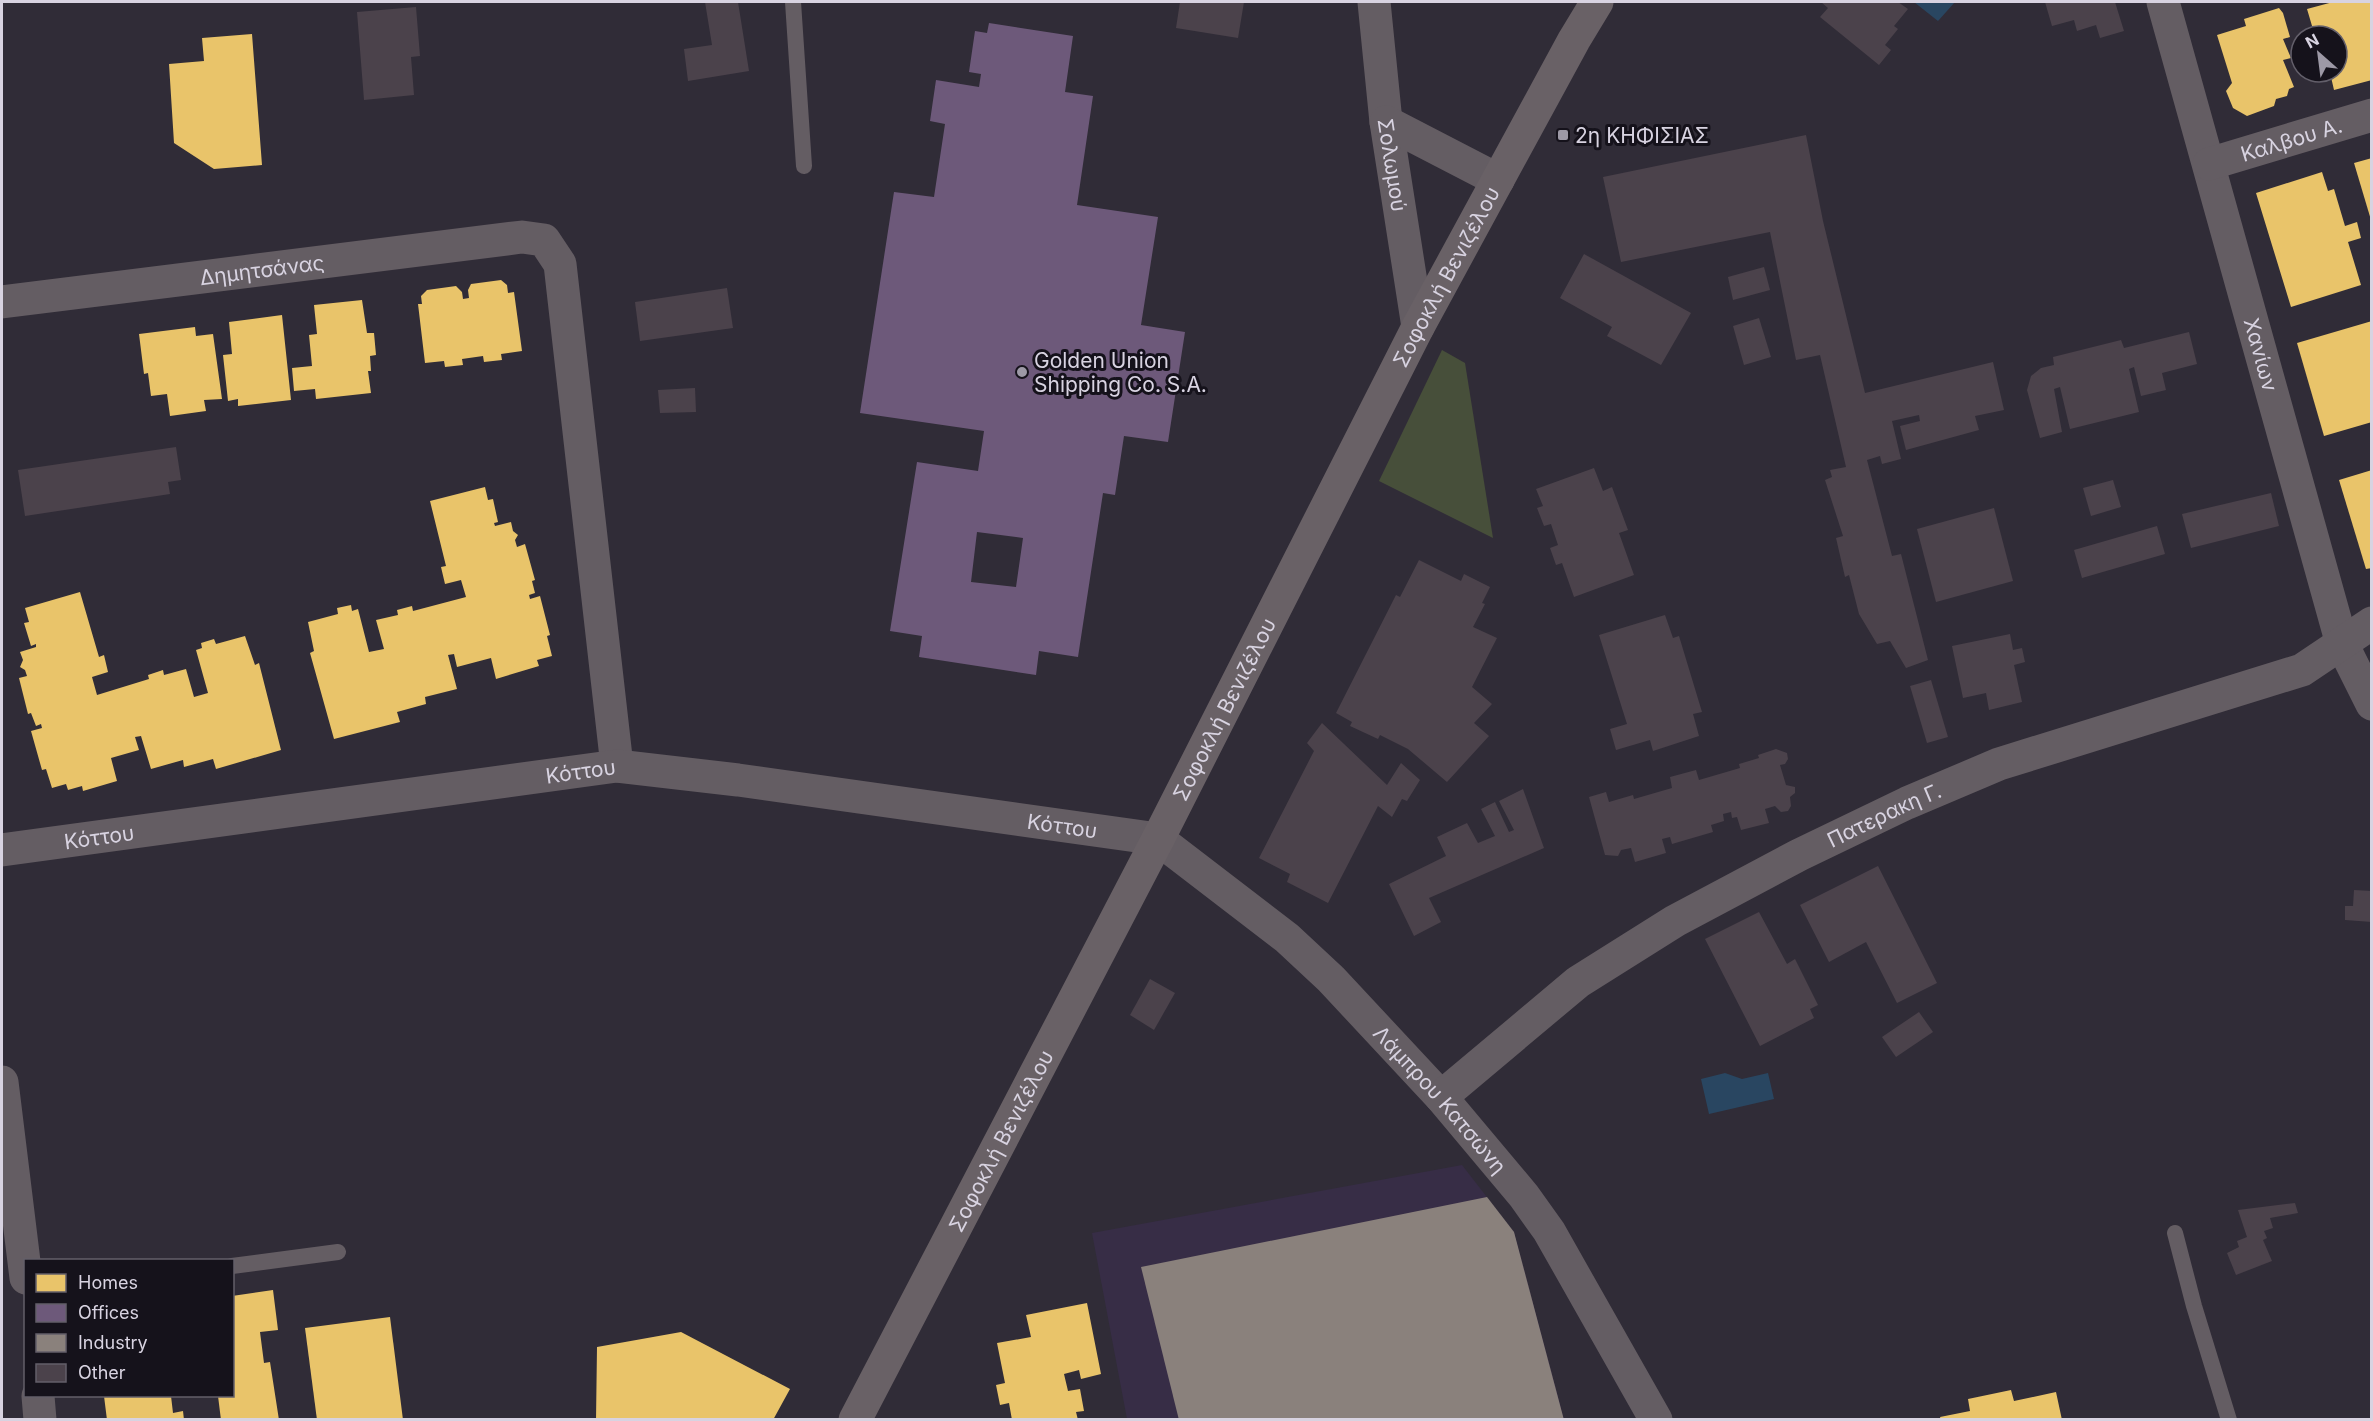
<svg xmlns="http://www.w3.org/2000/svg" width="2373" height="1421" font-family="Inter,sans-serif">
	<style>
		.built { fill: #372d46 }
		.green { fill: #474f3a }
		.water { fill: #294661 }
		.homes { fill: #e9c46a }
		.offices { fill: #6d597a; fill-rule: evenodd }
		.industry { fill: #8a817c }
		.building { fill: #4b424b }
		.lines { fill: none; stroke-linecap: round; stroke-linejoin: round }
		.service { stroke: #645d63; stroke-width: 16 }
		.minor { stroke: #645d63; stroke-width: 33 }
		.secondary { stroke: #696166; stroke-width: 33 }
		.poi-dot { fill: #9d99a6; stroke: #15121b; stroke-width: 2 }
		.labels { text-anchor: middle; dominant-baseline: central; stroke-width: 6; stroke-linejoin: round; paint-order: stroke }
		.poi-label { font-size: 21px; fill: #d8d3e1; stroke: #15121b; text-anchor: start }
		.street-label { font-size: 21px; fill: #d8d3e1; stroke: #15121b }
	</style>
	<rect width="100%" height="100%" fill="#302c37"/>
	<polygon class="built" points="1462,1165 1514,1232 1564,1419 1127,1419 1092,1233"/>
	<polygon class="green" points="1442,350 1465,363 1493,538 1379,481"/>
	<g class="water">
		<polygon points="1914,2 1955,2 1938,21"/>
		<polygon points="1725,1073 1742,1079 1768,1073 1774,1099 1709,1114 1701,1079"/>
	</g>
	<g class="homes">
		<polygon points="2333,2 2372,2 2372,80 2334,90 2331,77 2327,78 2325,72 2337,72 2337,36 2315,36 2307,9"/>
		<polygon points="2279,8 2283,13 2290,37 2283,39 2291,58 2283,60 2294,87 2289,89 2287,96 2276,99 2274,106 2247,116 2233,108 2226,91 2232,83 2217,35 2246,26 2244,19"/>
		<polygon points="252,34 262,165 214,169 174,143 169,64 204,61 202,38"/>
		<polygon points="2372,158 2372,220 2371,220 2354,163"/>
		<polygon points="2322,172 2328,191 2334,189 2345,226 2357,222 2361,238 2348,242 2361,285 2291,307 2256,193"/>
		<polygon points="501,280 507,285 508,293 514,292 522,351 501,354 502,360 484,362 483,356 462,359 463,365 445,367 444,361 425,363 418,304 422,304 421,296 427,290 456,286 462,292 463,299 469,298 468,290 471,284"/>
		<polygon points="362,300 367,333 374,333 376,355 370,356 371,371 368,371 371,393 316,399 315,389 294,391 292,368 312,366 309,335 317,334 314,305"/>
		<polygon points="282,315 291,400 238,406 238,399 228,401 223,355 232,354 229,322"/>
		<polygon points="2372,321 2372,422 2324,436 2297,343"/>
		<polygon points="195,327 196,336 213,334 222,399 204,400 206,411 170,416 167,394 151,396 148,373 144,374 139,334"/>
		<polygon points="2372,470 2372,568 2366,569 2339,480"/>
		<polygon points="485,487 488,500 493,499 498,522 494,523 495,526 511,522 513,531 518,535 515,540 517,547 525,544 535,580 532,581 535,593 529,595 530,599 540,596 550,635 547,636 552,656 537,660 539,666 496,679 491,658 457,667 454,654 448,655 457,689 425,697 426,704 397,712 400,722 334,739 310,653 314,651 308,622 338,614 337,608 351,605 352,611 358,609 369,652 384,649 376,620 398,615 397,610 412,606 413,611 466,597 461,580 445,584 441,567 446,566 430,501"/>
		<polygon points="80,592 99,657 104,655 108,672 92,677 97,695 149,679 148,675 163,670 164,675 186,669 194,697 208,693 196,650 202,648 201,643 214,639 216,644 245,636 255,665 259,663 281,750 216,769 213,759 184,767 183,760 151,769 141,736 135,737 139,750 111,758 117,781 83,791 82,786 68,790 66,784 52,788 46,769 42,770 31,731 42,728 41,724 36,726 31,713 28,714 19,678 27,676 25,670 20,667 23,660 20,652 36,647 36,644 31,646 24,623 29,622 25,608"/>
		<polygon points="273,1290 278,1330 260,1332 264,1363 270,1362 279,1420 221,1420 218,1396 232,1396 232,1296"/>
		<polygon points="1087,1303 1101,1374 1081,1379 1079,1370 1064,1374 1068,1391 1080,1389 1084,1411 1076,1412 1078,1420 1012,1420 1009,1403 1000,1405 996,1385 1005,1383 997,1343 1031,1337 1026,1315"/>
		<polygon points="390,1317 403,1420 317,1420 305,1328"/>
		<polygon points="681,1332 790,1389 773,1420 685,1420 681,1418 596,1420 597,1347"/>
		<polygon points="2011,1390 2014,1401 2056,1392 2062,1420 1941,1420 1940,1417 1970,1411 1968,1399"/>
		<polygon points="104,1396 171,1396 173,1413 183,1411 184,1420 107,1420"/>
	</g>
	<path class="offices" d="M989,23l84,13 -8,56 28,4 -16,109 81,12 -17,108 44,7 -17,110 -44,-6 -9,59 -12,-2 -25,164 -39,-6 -3,24 -117,-18 3,-21 -32,-5 27,-169 61,9 6,-40 -124,-18 34,-221 40,5 11,-73 -15,-3 6,-41 43,7 2,-13 -12,-2 6,-41 12,2zM977,532l46,6 -7,49 -45,-5z"/>
	<polygon class="industry" points="1487,1197 1514,1232 1564,1420 1179,1420 1141,1267"/>
	<g class="building">
		<polygon points="705,2 738,2 749,71 688,81 684,49 712,45"/>
		<polygon points="1180,2 1244,2 1238,38 1176,28"/>
		<polygon points="1821,2 1898,2 1908,9 1894,26 1898,29 1885,45 1891,50 1879,65 1820,17 1828,8"/>
		<polygon points="2045,2 2115,2 2124,31 2100,38 2096,25 2077,31 2074,20 2052,26"/>
		<polygon points="416,7 420,56 411,57 414,95 364,100 357,12"/>
		<polygon points="1806,135 1823,221 1865,393 1993,362 2004,410 1975,416 1979,430 1906,450 1900,426 1920,421 1919,415 1892,421 1901,459 1882,464 1880,456 1867,460 1892,556 1901,554 1928,660 1906,668 1890,641 1877,644 1859,614 1849,575 1845,577 1836,538 1843,536 1825,480 1832,477 1830,470 1846,467 1820,355 1796,360 1770,232 1621,262 1603,177"/>
		<polygon points="1584,254 1691,313 1661,365 1607,336 1612,327 1560,298"/>
		<polygon points="1764,267 1770,290 1733,300 1728,277"/>
		<polygon points="727,288 733,328 640,341 635,302"/>
		<polygon points="1759,318 1771,357 1744,365 1733,326"/>
		<polygon points="2189,332 2197,364 2162,373 2166,390 2141,396 2134,367 2129,369 2139,412 2070,429 2060,387 2054,389 2062,432 2040,438 2027,390 2031,376 2041,368 2054,365 2053,357 2121,340 2124,348"/>
		<polygon points="695,388 696,412 660,413 658,390"/>
		<polygon points="176,447 181,480 168,482 170,494 25,516 18,470"/>
		<polygon points="1594,468 1603,491 1612,487 1628,530 1619,533 1634,575 1574,597 1562,563 1556,565 1550,548 1558,545 1551,524 1544,526 1537,508 1543,506 1536,489"/>
		<polygon points="2113,480 2121,507 2091,516 2083,488"/>
		<polygon points="2271,493 2279,526 2191,548 2182,514"/>
		<polygon points="1994,508 2013,581 1936,602 1917,529"/>
		<polygon points="2157,526 2165,554 2082,578 2074,550"/>
		<polygon points="1419,560 1461,581 1464,574 1490,587 1482,603 1485,604 1473,627 1497,638 1472,687 1492,704 1474,723 1489,736 1447,782 1408,749 1380,735 1378,739 1350,726 1352,722 1336,713 1396,595 1400,597"/>
		<polygon points="1665,615 1673,638 1679,636 1702,712 1693,714 1699,736 1653,751 1650,740 1616,750 1610,729 1627,724 1599,635"/>
		<polygon points="2010,634 2013,650 2022,648 2025,662 2014,665 2022,702 1989,710 1986,693 1963,698 1952,646"/>
		<polygon points="1931,680 1948,737 1927,743 1910,686"/>
		<polygon points="1322,723 1387,785 1401,763 1420,780 1407,801 1402,799 1392,817 1378,806 1328,903 1287,882 1290,874 1259,858 1314,751 1307,743"/>
		<polygon points="1776,749 1787,753 1788,759 1785,764 1780,765 1786,785 1795,787 1795,793 1790,797 1791,806 1788,811 1781,812 1775,806 1765,809 1769,823 1741,830 1737,817 1732,818 1731,812 1723,814 1724,821 1711,825 1713,832 1672,844 1670,837 1662,839 1666,853 1635,862 1631,848 1621,850 1618,856 1605,855 1589,797 1606,792 1609,802 1633,795 1634,799 1672,788 1670,777 1696,770 1699,780 1740,768 1739,764 1759,758 1758,755"/>
		<polygon points="1523,789 1544,848 1429,898 1441,922 1414,936 1389,884 1446,856 1437,837 1467,823 1478,843 1495,836 1481,809 1495,802 1509,832 1514,830 1499,801"/>
		<polygon points="1878,866 1937,983 1897,1003 1866,942 1829,962 1800,905"/>
		<polygon points="2354,890 2372,891 2372,922 2345,920 2345,906 2353,906"/>
		<polygon points="1759,912 1787,964 1795,959 1818,1005 1810,1009 1814,1018 1760,1046 1705,939"/>
		<polygon points="1150,979 1175,993 1154,1030 1130,1015"/>
		<polygon points="1919,1012 1933,1032 1896,1057 1882,1037"/>
		<polygon points="2295,1203 2298,1213 2270,1218 2273,1228 2264,1231 2267,1238 2263,1240 2272,1261 2236,1275 2227,1253 2239,1247 2237,1241 2247,1237 2238,1210"/>
	</g>
	<g class="lines">
		<g class="service">
			<polyline points="793,2 804,166"/>
			<polyline points="2175,1233 2194,1306 2229,1420"/>
			<polyline points="232,1266 338,1252"/>
		</g>
		<g class="minor">
			<path id="s1" d="M1374,2l12,120 32,205"/>
			<path id="s2" d="M2163,2l179,642 30,60"/>
			<polyline points="1386,122 1498,180"/>
			<path id="s3" d="M2209,164l163,-49"/>
			<path id="s4" d="M2,302l520,-65 22,3 16,24 57,502"/>
			<path id="s5" d="M2,850l615,-84 121,14 420,59 129,99 44,41 110,118 83,99 25,35 107,189"/>
			<polyline points="2,1082 26,1278"/>
			<path id="s6" d="M1441,1097l137,-115 97,-61 124,-66 108,-52 92,-39 303,-94 70,-47"/>
			<polyline points="38,1396 40,1420"/>
		</g>
		<path class="secondary" id="s7" d="M855,1420l303,-581 260,-512 156,-287 23,-38"/>
	</g>
	<g class="poi-dot">
		<rect x="1557" y="129" width="12" height="12" rx="3"/>
		<circle cx="1022" cy="372" r="6"/>
	</g>
	<g class="labels">
		<g class="poi-label">
			<text x="1575" y="135">2η ΚΗΦΙΣΙΑΣ</text>
			<text x="1034" y="360">Golden Union<tspan x="1034" dy="24">Shipping Co. S.A.</tspan></text>
		</g>
		<g class="street-label">
			<text stroke="none"><textPath href="#s3" startOffset="86">Καλβου Α.</textPath></text>
			<text stroke="none"><textPath href="#s1" startOffset="164">Σολωμού</textPath></text>
			<text stroke="none"><textPath href="#s4" startOffset="262">Δημητσάνας</textPath></text>
			<text stroke="none"><textPath href="#s7" startOffset="1287">Σοφοκλή Βενιζέλου</textPath></text>
			<text stroke="none"><textPath href="#s2" startOffset="366">Χανίων</textPath></text>
			<text stroke="none"><textPath href="#s7" startOffset="801">Σοφοκλή Βενιζέλου</textPath></text>
			<text stroke="none"><textPath href="#s5" startOffset="584">Κόττου</textPath></text>
			<text stroke="none"><textPath href="#s6" startOffset="528">Πατερακη Γ.</textPath></text>
			<text stroke="none"><textPath href="#s5" startOffset="1070">Κόττου</textPath></text>
			<text stroke="none"><textPath href="#s5" startOffset="98">Κόττου</textPath></text>
			<text stroke="none"><textPath href="#s5" startOffset="1552">Λάμπρου Κατσώνη</textPath></text>
			<text stroke="none"><textPath href="#s7" startOffset="315">Σοφοκλή Βενιζέλου</textPath></text>
		</g>
	</g>
	<rect width="2373" height="1421" fill="none" stroke="#d8d3e1" stroke-width="6"/>
	<rect x="24" y="1259" width="210" height="138" fill="#15121b" stroke="#635f6a" stroke-width="1.5"/>
	<rect x="36" y="1274" width="30" height="18" fill="#e9c46a" stroke="#635f6a" stroke-width="1.5"/>
	<text x="78" y="1289" font-size="18" fill="#d8d3e1">Homes</text>
	<rect x="36" y="1304" width="30" height="18" fill="#6d597a" stroke="#635f6a" stroke-width="1.5"/>
	<text x="78" y="1319" font-size="18" fill="#d8d3e1">Offices</text>
	<rect x="36" y="1334" width="30" height="18" fill="#8a817c" stroke="#635f6a" stroke-width="1.5"/>
	<text x="78" y="1349" font-size="18" fill="#d8d3e1">Industry</text>
	<rect x="36" y="1364" width="30" height="18" fill="#4b424b" stroke="#635f6a" stroke-width="1.5"/>
	<text x="78" y="1379" font-size="18" fill="#d8d3e1">Other</text>
	<g transform="translate(2319 54) rotate(332)"><circle r="28" fill="#15121b" stroke="#635f6a" stroke-width="1.5"/>
	<path d="M0-4.5L10 22L0 15L-10 22Z" fill="#9d99a6"/>
	<text y="-9" font-size="16" font-weight="bold" text-anchor="middle" fill="#d8d3e1">N</text>
	</g>
</svg>
